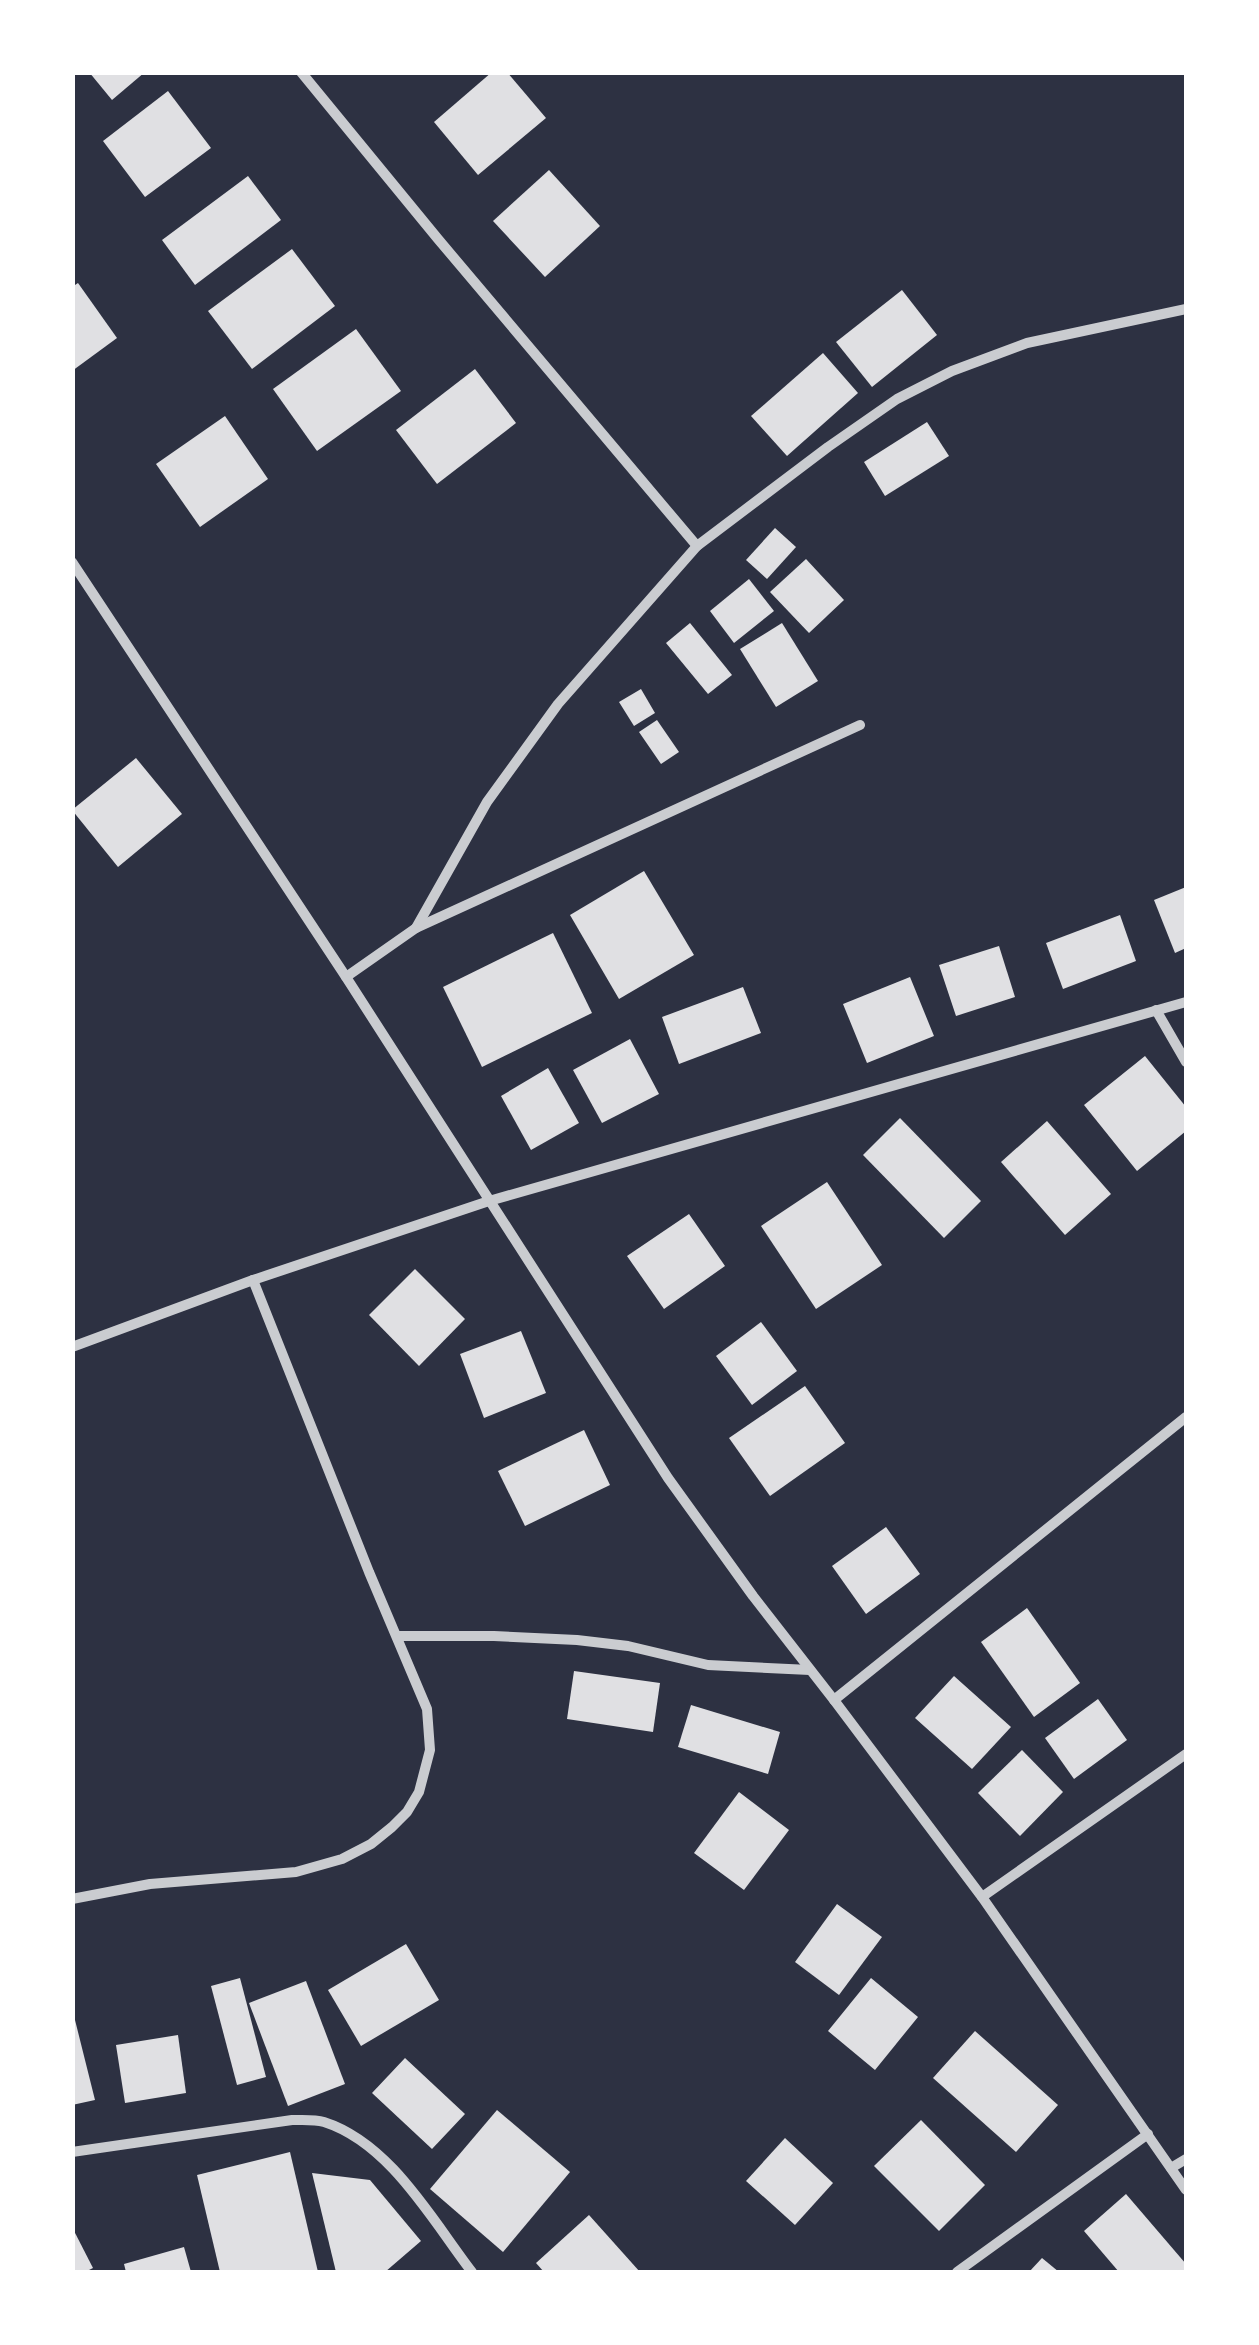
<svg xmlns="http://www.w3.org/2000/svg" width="1259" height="2345" font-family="'Golos Text',sans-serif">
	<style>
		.building { fill: #e0e0e3 }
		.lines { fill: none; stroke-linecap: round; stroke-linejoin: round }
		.minor { stroke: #caccd0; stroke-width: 10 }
	</style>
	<rect width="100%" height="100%" fill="#2d3142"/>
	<g class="building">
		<polygon points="89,72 145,72 112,100"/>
		<polygon points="492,72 507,72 546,118 478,175 434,122"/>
		<polygon points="168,91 211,148 145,197 103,141"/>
		<polygon points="549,170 600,226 545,277 493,221"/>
		<polygon points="248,176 281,220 195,285 162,240"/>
		<polygon points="292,249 335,306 252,369 208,311"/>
		<polygon points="78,283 117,338 72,371 72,287"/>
		<polygon points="902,290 937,335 872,387 836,342"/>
		<polygon points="356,329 401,391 317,451 273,389"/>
		<polygon points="823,353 858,393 787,456 751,416"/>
		<polygon points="475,369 516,423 437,484 396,430"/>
		<polygon points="225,416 268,479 200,527 156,464"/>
		<polygon points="927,422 949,456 885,496 864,462"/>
		<polygon points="775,528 796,547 767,579 746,560"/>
		<polygon points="806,559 844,600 809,633 770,592"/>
		<polygon points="749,579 774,611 734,643 710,611"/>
		<polygon points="690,623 732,675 708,694 666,643"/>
		<polygon points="782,623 818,681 776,707 740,649"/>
		<polygon points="641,689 655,713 634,726 619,702"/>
		<polygon points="657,720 679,752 661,764 639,732"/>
		<polygon points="136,758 182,814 118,867 72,810"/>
		<polygon points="644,871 694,955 619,999 570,915"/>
		<polygon points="1186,887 1186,948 1175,953 1154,900"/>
		<polygon points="1120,915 1136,961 1063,989 1046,943"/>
		<polygon points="553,933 592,1013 482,1067 443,987"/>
		<polygon points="999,946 1015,997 956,1016 939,965"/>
		<polygon points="910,977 934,1036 867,1063 843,1004"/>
		<polygon points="743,987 761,1033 679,1064 662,1017"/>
		<polygon points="630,1039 659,1094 602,1123 573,1070"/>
		<polygon points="1145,1056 1186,1107 1186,1131 1137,1171 1084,1105"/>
		<polygon points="548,1068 579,1123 531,1150 501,1096"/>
		<polygon points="900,1118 981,1201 944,1238 863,1155"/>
		<polygon points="1047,1121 1111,1194 1065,1235 1001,1162"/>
		<polygon points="827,1182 882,1265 816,1309 761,1226"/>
		<polygon points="689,1214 725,1266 664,1309 627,1256"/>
		<polygon points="415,1269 465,1319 419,1366 369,1315"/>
		<polygon points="761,1322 797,1371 752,1405 716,1356"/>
		<polygon points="521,1331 546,1393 484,1418 460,1354"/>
		<polygon points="805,1386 845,1443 770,1496 729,1438"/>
		<polygon points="584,1430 610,1485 525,1526 498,1471"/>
		<polygon points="886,1527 920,1574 866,1614 832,1566"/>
		<polygon points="1027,1608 1080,1683 1034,1717 981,1642"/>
		<polygon points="574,1671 660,1683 653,1732 567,1719"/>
		<polygon points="954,1676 1011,1727 972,1769 915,1718"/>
		<polygon points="1098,1699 1127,1740 1074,1779 1045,1738"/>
		<polygon points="691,1705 780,1732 768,1774 678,1747"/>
		<polygon points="1022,1750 1063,1792 1020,1836 978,1793"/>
		<polygon points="739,1792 789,1830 744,1890 694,1853"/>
		<polygon points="837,1904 882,1937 839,1995 795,1962"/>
		<polygon points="406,1944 439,2000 361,2046 328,1990"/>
		<polygon points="240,1978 266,2077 237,2085 211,1986"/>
		<polygon points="871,1978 918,2017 875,2070 828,2031"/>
		<polygon points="306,1981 345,2084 288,2106 249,2003"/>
		<polygon points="72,2008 95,2100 72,2105"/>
		<polygon points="975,2031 1058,2105 1016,2152 933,2078"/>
		<polygon points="178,2035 186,2093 125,2103 116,2045"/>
		<polygon points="405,2058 465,2114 432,2149 372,2093"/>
		<polygon points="497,2110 570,2172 503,2252 430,2189"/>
		<polygon points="921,2120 985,2185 939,2231 874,2166"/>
		<polygon points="785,2138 833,2183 795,2225 746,2181"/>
		<polygon points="290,2152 318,2272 220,2272 197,2175"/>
		<polygon points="312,2173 370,2180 421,2241 385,2272 336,2272"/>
		<polygon points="1126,2194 1186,2264 1186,2272 1119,2272 1084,2231"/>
		<polygon points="589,2215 640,2272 544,2272 536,2263"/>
		<polygon points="72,2227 93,2268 85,2272 72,2272"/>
		<polygon points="184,2247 191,2272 126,2272 124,2264"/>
		<polygon points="1042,2258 1059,2272 1029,2272"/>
	</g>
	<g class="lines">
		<g class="minor">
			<polyline points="301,72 438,239 697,546"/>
			<polyline points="72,562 346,977 668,1478 753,1596 834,1700 982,1897 1186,2190"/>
			<polyline points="416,928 487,802 558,704 697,546 828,447 897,399 952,371 1027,343 1186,309"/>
			<polyline points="346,977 416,928 860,725"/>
			<polyline points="1156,1010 1186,1062"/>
			<polyline points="72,1347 253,1280 489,1201 1186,1002"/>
			<polyline points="397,1636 494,1636 577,1640 628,1646 708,1665 810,1670"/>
			<polyline points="834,1700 1186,1417"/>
			<polyline points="982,1897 1186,1754"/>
			<polyline points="72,1899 150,1884 296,1872 342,1859 371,1844 392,1827 407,1812 419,1792 430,1750 427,1709 369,1572 253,1280"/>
			<path d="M72,2152l220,-32c10,0 22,-1 32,2 66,21 108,98 148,150"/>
			<polyline points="1171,2168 1186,2159"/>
			<polyline points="957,2272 1148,2134"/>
		</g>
	</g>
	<rect width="1259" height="2345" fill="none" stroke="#ffffff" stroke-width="150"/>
</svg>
